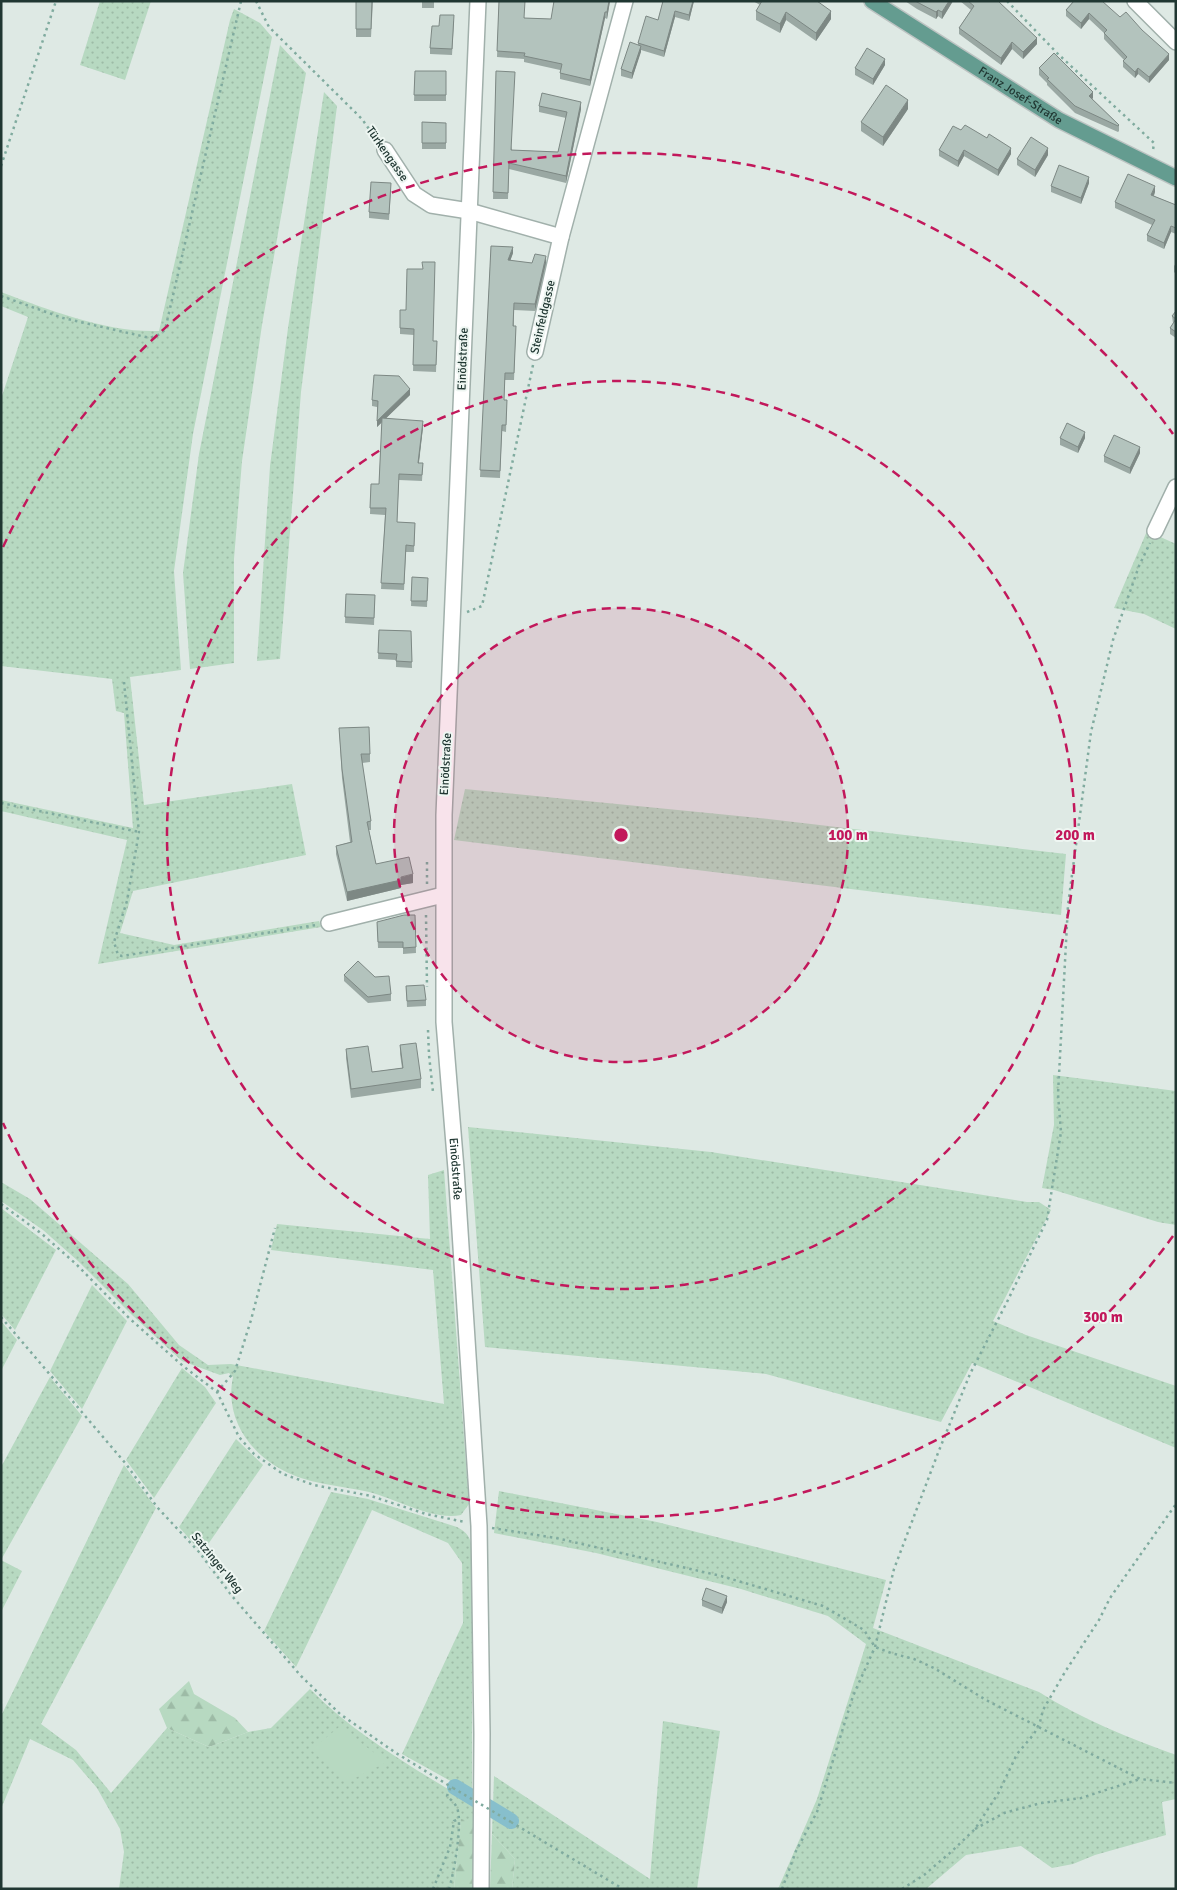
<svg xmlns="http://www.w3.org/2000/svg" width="1177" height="1890" font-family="Signika,sans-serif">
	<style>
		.grass { fill: url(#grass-dots) }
		.forest { fill: url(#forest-firs) }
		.green { fill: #b7d9c1 }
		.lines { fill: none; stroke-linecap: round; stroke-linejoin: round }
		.canal { stroke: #87bfcc; stroke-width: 16 }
		.minor-casing { stroke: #a1b0ab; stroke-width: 18 }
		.major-casing { stroke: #bcc3c2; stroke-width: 18 }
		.path { stroke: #80ab9f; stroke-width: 2.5; stroke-dasharray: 2.5 4; stroke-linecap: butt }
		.minor { stroke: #fff; stroke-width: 15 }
		.major { stroke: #649c90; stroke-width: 15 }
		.path-bridge { stroke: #80ab9f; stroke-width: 2.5; stroke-dasharray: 2.5 4; stroke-linecap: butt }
		.wall { fill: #9aa8a3 }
		.shaded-wall { fill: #7d8884 }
		.building { fill: #b3c3bd; stroke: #7d8884 }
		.ring { fill: none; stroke: #c2185b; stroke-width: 2.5; stroke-dasharray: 9 6 }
		.labels { text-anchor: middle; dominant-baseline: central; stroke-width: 4; stroke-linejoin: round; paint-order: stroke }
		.street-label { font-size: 12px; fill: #203732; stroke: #eef6f2 }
		.centre { fill: #c2185b; stroke: #eef6f2; stroke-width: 2.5 }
		.ring-label { font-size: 15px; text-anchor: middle; font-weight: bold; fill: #c2185b; stroke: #eef6f2; stroke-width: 4; stroke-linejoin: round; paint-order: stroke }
	</style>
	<defs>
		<pattern id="grass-dots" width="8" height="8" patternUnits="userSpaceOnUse" patternTransform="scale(1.25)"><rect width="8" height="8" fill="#b7d9c1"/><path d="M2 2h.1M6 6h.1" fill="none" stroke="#9dbba6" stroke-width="1.8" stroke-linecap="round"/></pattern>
		<pattern id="forest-firs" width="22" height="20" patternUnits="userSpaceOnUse" patternTransform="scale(1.25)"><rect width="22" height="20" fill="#b7d9c1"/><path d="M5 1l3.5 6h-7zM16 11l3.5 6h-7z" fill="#9dbba6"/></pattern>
	</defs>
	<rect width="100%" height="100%" fill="#dee9e4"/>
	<g class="grass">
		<polygon points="100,1 151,1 125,80 80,65"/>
		<path d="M234,9l26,14 12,14 -79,397 -19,137 7,99 -51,7 14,128 148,-21 14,71 -173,36 -13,42 54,12 145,-24 2,6 -223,37 29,-124 -126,-29v-11l132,28 -9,-115 -8,-2 -4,-32 -111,-13v-267l27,-82 -27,-11v-14c48,18 107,41 158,39l71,-311z"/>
		<polygon points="280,45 306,73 262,325 242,461 234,559 234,663 190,669 183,573 199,454"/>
		<polygon points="324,92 337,106 301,392 280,659 257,661 270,466 288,328"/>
		<polygon points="1147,531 1176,544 1176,629 1144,614 1114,608"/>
		<polygon points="465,789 759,818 1066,854 1061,915 454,840"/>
		<polygon points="1053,1075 1176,1091 1176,1225 1158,1222 1054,1190 1042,1188 1054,1125"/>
		<polygon points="468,1127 711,1152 1027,1202 1039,1202 1051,1210 993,1321 1026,1335 1176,1386 1176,1448 972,1363 941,1422 766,1374 485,1347"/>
		<path d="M444,1170l25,334 -8,11c-27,6 -65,-16 -92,-23 -22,-5 -46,-7 -68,-14 -43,-14 -78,-54 -68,-101l-4,-4 -9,2 -38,-14 -50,-46 -54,-54 -35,-31 -42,-29v-19l29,17 98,85 51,61 29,20 23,-1 213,40 -11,-134 -162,-20 6,-26 153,15 -2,-64z"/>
		<polygon points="1,1208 56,1250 15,1330 1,1314"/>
		<polygon points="92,1285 127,1321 82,1409 50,1371"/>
		<polygon points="1,1321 17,1340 1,1371"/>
		<polygon points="182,1368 205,1387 216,1403 154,1498 126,1460"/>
		<polygon points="50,1377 82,1416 1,1560 22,1571 1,1612 1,1467"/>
		<polygon points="236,1439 263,1465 202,1553 179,1527"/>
		<path d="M124,1465l32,43 -115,216 35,26 35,43 56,-65 42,19 39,-15 23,-4 39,-39c48,49 111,83 169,119l-2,14 -16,-2 -7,69h-335l5,-37 -4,-23 -23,-41 -24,-28 -43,-21 -29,70v-93z"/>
		<path d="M499,1491l158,31 229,58 -13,48 166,64c42,27 90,46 137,63v44l-14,3 4,33 -71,20 -22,9 -21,4 -31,-22 -55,9 -40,34h-148l39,-90 49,-155 -38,-28 -87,-27 -145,-36 -102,-20z"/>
		<path d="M331,1492l37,7 89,28c10,5 14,11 15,22v244l-70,-39 61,-131 -1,-60 -14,-20 -76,-33 -76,157 -32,-36z"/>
		<polygon points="663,1721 720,1731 697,1889 512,1889 515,1859 492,1834 494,1776 650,1879"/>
	</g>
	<g class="forest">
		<polygon points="189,1681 194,1694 235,1718 248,1732 209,1747 167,1728 159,1709"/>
		<polygon points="461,1819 477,1822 474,1889 454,1889"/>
		<polygon points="492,1834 515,1859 512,1889 490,1889"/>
	</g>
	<polygon class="green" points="339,1727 387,1762 347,1782 311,1750"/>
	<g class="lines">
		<polyline class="canal" points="455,1787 511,1821"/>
		<defs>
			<g id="minor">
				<path id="s1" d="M478,1l-34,814v207l12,147 23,357 3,208 -1,155"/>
				<polyline points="1135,1 1176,42"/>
				<polyline points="385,150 414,194 431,205 469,211 561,237"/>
				<polyline points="535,352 561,237 625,1"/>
				<polyline points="1155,531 1176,487"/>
				<polyline points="329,923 443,895"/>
			</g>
			<g id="major">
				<path id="s2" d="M872,1l187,119 117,58"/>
			</g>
		</defs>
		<use href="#minor" class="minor-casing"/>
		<use href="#major" class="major-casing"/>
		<g class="path">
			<polyline points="256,1 269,27 362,119 376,139"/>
			<polyline points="1007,1 1058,54 1154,143 1153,150"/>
			<polyline points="1,166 56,1"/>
			<polyline points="1,296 63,318 150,338 158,335 165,330 241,1"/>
			<polyline points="467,612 482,606 533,365"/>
			<polyline points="124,682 139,832 127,901 114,942 118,955 122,956 316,925"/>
			<polyline points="1,803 139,832"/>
			<polyline points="427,884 427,862"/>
			<polyline points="426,915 427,987"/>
			<polyline points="428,1030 429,1055 433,1092"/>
			<polyline points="1,1204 42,1234 76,1264 129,1318 183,1366 217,1392 239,1437 254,1454 283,1474 314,1485 371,1496 426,1514 465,1522"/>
			<polyline points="1,1317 126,1464 157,1507 199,1552 232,1596 301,1676 340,1714 396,1753 453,1788"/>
			<polyline points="217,1392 235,1371 251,1320 275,1228"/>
			<polyline points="492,1528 556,1538 721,1576 823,1606 864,1630 875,1647 891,1653 914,1659 934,1668 986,1700 1140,1779 1176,1783"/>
			<polyline points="511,1822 623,1889"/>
			<polyline points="975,1829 1004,1813 1041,1803 1081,1798 1140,1779"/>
			<polyline points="433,1889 450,1847 454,1821 459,1819"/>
			<path d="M449,1889c5,-16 14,-67 8,-81 -2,-5 -7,-9 -10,-12l4,-10"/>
			<polyline points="782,1889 796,1851 817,1812 853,1696 875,1647 894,1569 938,1453 970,1374 1007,1302 1047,1220 1061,1132 1058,1094 1068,905 1091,732 1113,640 1139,566 1150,543"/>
			<polyline points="902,1889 924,1875 951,1852 975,1829 999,1792 1017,1754 1034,1734 1040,1722 1043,1710 1065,1672 1099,1620 1110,1598 1176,1504"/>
		</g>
		<use href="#minor" class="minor"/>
		<use href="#major" class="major"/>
		<polyline class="path-bridge" points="453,1788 511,1822"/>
	</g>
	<g class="wall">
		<polygon points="356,1 373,1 371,37 356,37"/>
		<rect x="422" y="1" width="12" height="7"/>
		<polygon points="499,1 525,18 551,19 610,1 607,19 605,18 590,86 560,79 560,70 524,62 524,59 497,57"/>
		<polygon points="663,1 694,1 689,21 675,17 664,57 641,50 632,79 621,76 621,69 638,45 638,43 658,20"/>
		<polygon points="753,1 817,1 831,19 816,41 786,20 780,33 756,20 756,11 760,5"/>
		<polygon points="905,1 953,1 942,19 938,16 936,19 917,9"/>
		<polygon points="960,1 998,1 1037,44 1023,59 1012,49 1001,65 959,34 959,28 971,10"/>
		<polygon points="1074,1 1169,60 1149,83 1138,74 1135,78 1123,67 1123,61 1124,60 1104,39 1104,33 1089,19 1081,29 1066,16 1066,10"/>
		<polygon points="454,21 452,55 430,54 430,48 439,26"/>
		<polygon points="885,65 873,85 855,75 855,68"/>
		<polygon points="1039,68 1093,98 1092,99 1119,125 1119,131 1118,132 1075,113 1047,85 1047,83 1039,75"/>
		<polygon points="415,71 446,71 446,101 414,101"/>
		<polygon points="496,71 512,150 558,152 566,118 539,112 539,106 581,109 566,183 509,169 508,199 493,199"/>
		<polygon points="908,109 883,146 861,131 861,122"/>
		<polygon points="422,122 446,123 446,149 422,149"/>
		<polygon points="961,130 1011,154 998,176 964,156 958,167 939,156 939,150"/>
		<polygon points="1048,155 1035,177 1017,165 1017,159"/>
		<polygon points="1089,183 1081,204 1051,192 1051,186"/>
		<polygon points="391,189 389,220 369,218 369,212"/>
		<polygon points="1155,192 1154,196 1176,205 1176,234 1171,232 1164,249 1147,241 1147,235 1152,225 1115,208 1115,202"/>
		<polygon points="491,246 513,253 510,261 532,263 546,263 535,311 514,310 514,326 516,326 514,380 505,380 504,400 507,400 506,432 502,431 500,478 480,477"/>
		<polygon points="1176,263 1176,274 1174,272 1174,266"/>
		<polygon points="400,310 433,341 437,341 436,372 413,371 414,335 400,334"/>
		<polygon points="1176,311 1176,338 1170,334 1170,328 1173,323 1172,316"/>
		<polygon points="410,395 386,418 423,427 419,463 423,463 422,481 399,480 397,522 415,523 414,552 406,552 404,590 381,589 385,515 370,514 371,484 379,484 382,422 377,427 377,407 372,406 372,400"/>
		<polygon points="1060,438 1085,438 1078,453 1060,445"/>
		<polygon points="1140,453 1130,474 1104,462 1104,456"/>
		<polygon points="412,577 428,578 427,607 411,606"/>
		<polygon points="346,594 375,595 374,625 345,623"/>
		<polygon points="379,630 411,631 412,668 396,667 396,660 378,659"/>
		<polygon points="339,728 370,754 370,762 362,763 371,821 371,830 369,830 376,864 413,883 401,885 401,888 347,901 336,854 336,846 350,842 342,778"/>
		<polygon points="415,915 416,953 403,954 403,948 378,948 377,922"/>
		<polygon points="344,975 391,994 391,1001 368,1003 344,981"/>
		<polygon points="406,986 426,1000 426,1006 407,1007"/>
		<polygon points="400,1045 421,1079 421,1088 351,1098 346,1058 346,1049 372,1072 402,1068 400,1054"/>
		<polygon points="702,1600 727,1602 722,1614 702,1606"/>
	</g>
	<g class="shaded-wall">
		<polygon points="609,1 610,1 607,19 607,12"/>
		<polygon points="693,1 694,1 689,21 689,15"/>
		<polygon points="949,1 953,1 942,19 942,12"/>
		<polygon points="938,10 938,16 936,19 936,12"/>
		<polygon points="675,11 675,17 664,57 664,51"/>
		<polygon points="831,11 831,19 816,41 816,33"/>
		<polygon points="605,12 605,18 590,86 590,80"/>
		<polygon points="786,12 786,20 780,33 780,24"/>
		<polygon points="1089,13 1089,19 1081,29 1081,23"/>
		<polygon points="1037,38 1037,44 1023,59 1023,52"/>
		<polygon points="1012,42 1012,49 1001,65 1001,58"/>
		<polygon points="641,46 641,52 632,79 632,73"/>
		<polygon points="1169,54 1169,60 1149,83 1149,77"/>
		<polygon points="885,59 885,65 873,85 873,79"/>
		<polygon points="1138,68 1138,74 1135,78 1135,72"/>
		<polygon points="1093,92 1093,98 1089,102 1089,96"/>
		<polygon points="908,100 908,109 883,146 883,137"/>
		<polygon points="581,102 581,109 566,183 566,176"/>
		<polygon points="1011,148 1011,154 998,176 998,170"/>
		<polygon points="1048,148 1048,155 1035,177 1035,170"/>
		<polygon points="964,150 964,156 958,167 958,161"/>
		<polygon points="1089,177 1089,183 1081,204 1081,198"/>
		<polygon points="1155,186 1155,192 1151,201 1151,195"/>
		<polygon points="1171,226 1171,232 1164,249 1164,243"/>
		<polygon points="513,247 513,253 508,267 508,260"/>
		<polygon points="546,256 546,263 535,311 535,304"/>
		<polygon points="410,389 410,395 377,427 377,421"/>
		<polygon points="423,421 423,427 418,469 418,463"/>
		<polygon points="1085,432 1085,438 1078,453 1078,447"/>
		<polygon points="1140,447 1140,453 1130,474 1130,468"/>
		<polygon points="413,874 413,883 401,885 401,888 347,901 347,892"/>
		<polygon points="727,1596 727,1602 722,1614 722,1608"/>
	</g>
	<g class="building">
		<polygon points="356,1 372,1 371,29 356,29"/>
		<polygon points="499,1 525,1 524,18 551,19 554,1 609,1 607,12 605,12 590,80 560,73 562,64 524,56 525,53 497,51"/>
		<polygon points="663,1 693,1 689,15 675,11 664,51 638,43 646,16 658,20"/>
		<polygon points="762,1 817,1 831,11 816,33 786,12 780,24 756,11"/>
		<polygon points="915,1 949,1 942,12 938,10 936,12"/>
		<polygon points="968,1 998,1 1037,38 1023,52 1012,42 1001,58 959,28 974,6"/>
		<polygon points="1074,1 1102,1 1120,17 1126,12 1142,30 1169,54 1149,77 1138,68 1135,72 1123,61 1127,57 1104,33 1107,30 1089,13 1081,23 1066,10"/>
		<polygon points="440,15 454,15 452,49 430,48 432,26 439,26"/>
		<polygon points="630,42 641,46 632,73 621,69"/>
		<polygon points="867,48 885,59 873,79 855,68"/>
		<polygon points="1054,53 1093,92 1089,96 1119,125 1118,126 1075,106 1047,79 1049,78 1039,68"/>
		<polygon points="415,71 446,71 446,95 414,95"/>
		<polygon points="496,71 515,72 511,150 558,152 567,112 539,106 542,93 581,102 566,176 509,163 508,193 493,192"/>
		<polygon points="886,85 908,100 883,137 861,122"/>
		<polygon points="422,122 446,123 446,143 422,143"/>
		<polygon points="965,125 987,138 989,134 1011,148 998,170 964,150 958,161 939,150 953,126 961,130"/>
		<polygon points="1031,137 1048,148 1035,170 1017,159"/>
		<polygon points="1059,165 1089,177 1081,198 1051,186"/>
		<polygon points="1128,174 1155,186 1151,195 1176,205 1176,228 1171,226 1164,243 1147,235 1155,220 1115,202"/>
		<polygon points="371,182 391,183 389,214 369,212"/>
		<polygon points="491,246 513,247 508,260 532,263 535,254 546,256 535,304 514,303 513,326 516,326 514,373 505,373 504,400 507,400 506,425 502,425 500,471 480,470"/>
		<polygon points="422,262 435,262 433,341 437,341 436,365 413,365 414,329 400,328 400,310 406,310 407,269 423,269"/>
		<polygon points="1176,311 1176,332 1170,328 1176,319 1172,316"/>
		<polygon points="374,375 399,376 410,389 377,421 378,401 372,400"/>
		<polygon points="382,418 423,421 418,463 423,463 422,475 399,474 397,522 415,523 414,546 406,545 404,584 381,583 386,508 370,508 371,484 379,484"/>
		<polygon points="1067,423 1085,432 1078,447 1060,438"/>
		<polygon points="1114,435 1140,447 1130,468 1104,456"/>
		<polygon points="412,577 428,578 427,601 411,601"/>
		<polygon points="346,594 375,595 374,618 345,617"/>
		<polygon points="379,630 411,631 412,662 396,661 397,654 378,653"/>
		<polygon points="369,727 370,754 361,754 371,821 367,822 376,864 409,857 413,874 401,877 401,880 347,892 336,846 352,842 342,769 339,728"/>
		<polygon points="404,915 415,915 416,947 403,948 403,942 378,942 377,922"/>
		<polygon points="358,961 375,977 389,976 391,994 368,997 344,975"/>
		<polygon points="424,985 426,1000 407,1001 406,986"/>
		<polygon points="416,1043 421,1079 351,1089 346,1049 368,1046 372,1072 403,1068 400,1045"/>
		<polygon points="706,1588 727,1596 722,1608 702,1600"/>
	</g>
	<circle cx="621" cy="835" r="227" fill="#c2185b" fill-opacity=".12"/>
	<g class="ring">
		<circle cx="621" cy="835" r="227"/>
		<circle cx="621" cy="835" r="454"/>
		<path d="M1173 1236A682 682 0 0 1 3 1123M3 547A682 682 0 0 1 1173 434"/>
	</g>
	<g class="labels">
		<g class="street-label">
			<text stroke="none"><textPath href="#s2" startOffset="176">Franz Josef-Straße</textPath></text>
			<text transform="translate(387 154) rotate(55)">Türkengasse</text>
			<text transform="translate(543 317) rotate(-77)">Steinfeldgasse</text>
			<text transform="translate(463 359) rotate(-88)">Einödstraße</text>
			<text transform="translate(446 764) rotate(-87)">Einödstraße</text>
			<text stroke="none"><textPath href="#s1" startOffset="1169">Einödstraße</textPath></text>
			<text transform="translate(217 1563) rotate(51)">Satzinger Weg</text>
		</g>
	</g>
	<circle cx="621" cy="835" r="8" class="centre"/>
	<g class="ring-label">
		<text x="848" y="840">100 m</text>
		<text x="1075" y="840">200 m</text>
		<text x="1103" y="1322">300 m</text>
	</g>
	<rect width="1177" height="1890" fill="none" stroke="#203732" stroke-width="5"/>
</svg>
